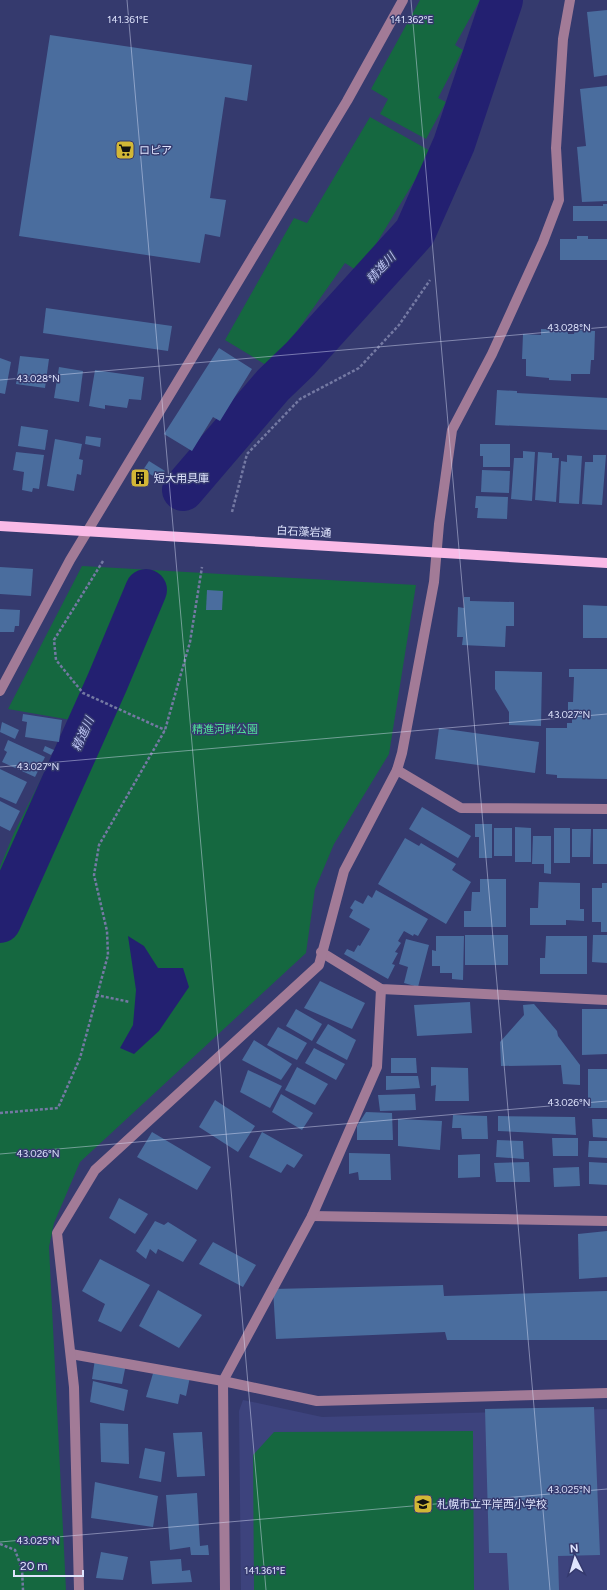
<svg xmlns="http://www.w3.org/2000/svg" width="607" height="1590" font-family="Figtree,'Noto Sans JP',sans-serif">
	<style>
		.built { fill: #3d437d }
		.green { fill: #156840 }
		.water { fill: #232071 }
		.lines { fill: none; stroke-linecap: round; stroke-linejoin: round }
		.river { stroke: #232071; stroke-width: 42 }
		.building { fill: #4a6d9e }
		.path { stroke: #7479a3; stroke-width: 2.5; stroke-dasharray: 3 2; stroke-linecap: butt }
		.minor { stroke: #a27b97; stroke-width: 10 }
		.major { stroke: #f9bae7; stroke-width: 10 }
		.ticks { fill: none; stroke: #dfe4fd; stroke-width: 1; stroke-opacity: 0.45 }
		.labels { text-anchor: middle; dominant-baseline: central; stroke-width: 3; stroke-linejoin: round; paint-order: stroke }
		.poi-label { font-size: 11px; fill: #dfe4fd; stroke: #353a6e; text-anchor: start }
		.street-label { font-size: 11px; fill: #dfe4fd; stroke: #353a6e }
		.park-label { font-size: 11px; fill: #4fe196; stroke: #353a6e }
		.water-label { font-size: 12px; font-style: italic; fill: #b8c0ee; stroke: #353a6e }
		.ticks-label { font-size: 10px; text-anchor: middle; fill: #dfe4fd; stroke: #353a6e; stroke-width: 3; stroke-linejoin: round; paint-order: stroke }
	</style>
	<rect width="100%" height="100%" fill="#353a6e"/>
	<polygon class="built" points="243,1400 322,1417 607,1409 607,1590 241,1590 239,1411"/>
	<g class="green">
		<polygon points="420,0 480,0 455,45 463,50 438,98 446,102 426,139 380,114 388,99 371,89"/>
		<polygon points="370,117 432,152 359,272 345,263 271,368 225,340 294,218 307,223"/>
		<polygon points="82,566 416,585 389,754 334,844 315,889 306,953 80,1162 54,1223 49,1247 66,1590 0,1590 0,867 14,833 71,720 8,709"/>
		<polygon points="473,1431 474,1590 254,1590 253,1455 274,1432"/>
	</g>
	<polygon class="water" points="128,936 144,946 158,968 183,968 189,987 159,1031 134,1054 120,1048 133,1025 136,990"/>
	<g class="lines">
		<g class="river">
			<polyline points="183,490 273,385 300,359 415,232 454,144 502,0"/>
			<polyline points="0,922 107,683 146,590"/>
		</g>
	</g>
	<g class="building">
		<polygon points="607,10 607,75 594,77 587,12"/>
		<polygon points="50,35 252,65 247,101 225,97 210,198 226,200 220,237 205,234 200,263 19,236"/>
		<polygon points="607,86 607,201 582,202 577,147 586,146 580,89"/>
		<polygon points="603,204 607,204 607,221 573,221 573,206 603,206"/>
		<polygon points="577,236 588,236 588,239 607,239 607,260 560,260 560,239 577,239"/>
		<polygon points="46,308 172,326 168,351 43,333"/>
		<polygon points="541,329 568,330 568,334 574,334 575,330 595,331 594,360 591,360 590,374 571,374 571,381 549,380 549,378 526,376 526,359 522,359 523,334 541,335"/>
		<polygon points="219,348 252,369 220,421 213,417 192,451 164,434"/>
		<polygon points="20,356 49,359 45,388 16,384"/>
		<polygon points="0,358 11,362 5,394 0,393"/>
		<polygon points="59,367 83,371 79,402 54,398"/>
		<polygon points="95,370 144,377 141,400 129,399 127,408 105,405 105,409 89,406"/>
		<polygon points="497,390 517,391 517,393 607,398 607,430 495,425"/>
		<polygon points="21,426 48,430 45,450 18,446"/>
		<polygon points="86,436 101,438 100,447 85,444"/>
		<polygon points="55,439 82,444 79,459 83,460 81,475 77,474 74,491 47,486"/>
		<polygon points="480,444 510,444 510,467 483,467 483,456 480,456"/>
		<polygon points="523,451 535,452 532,501 511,499 514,458 523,458"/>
		<polygon points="16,452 44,455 39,489 33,488 32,492 22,490 24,472 13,470"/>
		<polygon points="538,452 552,453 552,458 559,458 556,502 535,500"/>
		<polygon points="567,455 582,456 579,504 559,503 561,461 567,462"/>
		<polygon points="593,455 606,455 602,505 582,504 585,462 593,462"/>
		<polygon points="149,461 165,471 160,480 143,470"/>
		<polygon points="482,470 510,471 509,493 481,492"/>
		<polygon points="140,473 145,476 140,483 136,480"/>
		<polygon points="476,496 508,497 507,519 477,518 478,508 475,508"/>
		<polygon points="0,567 33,569 31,596 0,594"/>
		<polygon points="207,590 223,591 222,610 206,610"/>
		<polygon points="464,597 470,597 470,601 514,602 514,626 506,626 505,647 462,645 463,637 457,637 458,607 464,608"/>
		<polygon points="583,605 607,606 607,638 583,638"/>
		<polygon points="0,609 20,610 19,626 15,626 14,632 0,632"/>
		<polygon points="569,669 607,669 607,779 557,778 557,775 546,774 546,728 567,728 567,723 572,723 572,711 568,711 568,702 573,702 574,677 569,677"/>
		<polygon points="495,671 542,672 541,726 509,725 509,712 495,689"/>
		<polygon points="23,714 62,720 59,742 25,737 27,722 22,721"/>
		<polygon points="2,722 19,730 15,739 0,732"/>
		<polygon points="439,728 539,742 535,773 435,759"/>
		<polygon points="8,740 45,757 35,777 2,762 7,752 4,750"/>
		<polygon points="45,746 54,750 51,755 43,751"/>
		<polygon points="0,769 27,782 16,804 0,797"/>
		<polygon points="0,801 20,811 10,831 0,826"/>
		<polygon points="422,807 471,836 458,858 409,829"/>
		<polygon points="475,824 492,824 492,858 479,858 479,837 475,837"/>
		<polygon points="515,827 531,828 531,862 515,862"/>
		<rect x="494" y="828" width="18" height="28"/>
		<rect x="554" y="828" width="16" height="35"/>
		<polygon points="572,829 591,829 590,857 572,857"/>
		<rect x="593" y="829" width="14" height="35"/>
		<polygon points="533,836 551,836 551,874 544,873 544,864 532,864"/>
		<polygon points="405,838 419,846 421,843 456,864 452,870 471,882 446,924 378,884"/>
		<polygon points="480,879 506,879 506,927 464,927 464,911 471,911 472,892 480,892"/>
		<polygon points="539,882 580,883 580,909 584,909 584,921 566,920 566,925 530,925 530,908 538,908"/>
		<polygon points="602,883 607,883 607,932 601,932 601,922 592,922 592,888 602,888"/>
		<polygon points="376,890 428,919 418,936 414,934 413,936 404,931 398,941 401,943 395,952 398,953 392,964 395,965 388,979 344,954 347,949 354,952 358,945 360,946 370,929 349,917 353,910 350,908 355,900 363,904 368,895 372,898"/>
		<rect x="465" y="935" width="43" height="30"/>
		<polygon points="593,935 607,935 607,963 592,962"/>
		<polygon points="436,936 464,936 463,980 452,979 452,973 440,973 440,966 432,966 432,950 436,951"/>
		<polygon points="546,936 587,936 587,974 540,974 540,958 545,958"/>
		<polygon points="406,939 429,945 418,987 404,983 408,967 399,964"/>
		<polygon points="320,981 365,1003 352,1029 304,1008"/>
		<polygon points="470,1002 472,1033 417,1036 414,1005"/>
		<polygon points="534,1004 557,1031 558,1036 580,1065 580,1085 563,1084 561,1065 501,1066 500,1042 524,1015 523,1005"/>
		<polygon points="296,1009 322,1024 312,1041 286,1026"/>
		<polygon points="582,1009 607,1009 607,1054 582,1055"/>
		<polygon points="328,1024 356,1040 347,1060 316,1043"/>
		<polygon points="278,1027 307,1043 297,1060 267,1045"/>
		<polygon points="254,1040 292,1064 281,1080 242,1060"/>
		<polygon points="314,1048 345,1064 336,1080 305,1063"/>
		<polygon points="391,1058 416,1058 417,1073 391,1073"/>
		<polygon points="297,1067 328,1084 315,1105 285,1090"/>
		<polygon points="431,1067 468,1068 469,1101 435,1101 436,1085 431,1086"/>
		<rect x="588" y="1069" width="19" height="39"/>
		<polygon points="248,1070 282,1086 270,1108 240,1092"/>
		<polygon points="386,1076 418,1076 420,1088 386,1090"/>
		<polygon points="281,1094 313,1113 302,1130 272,1112"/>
		<polygon points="415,1094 416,1110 380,1111 378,1095"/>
		<polygon points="215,1100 255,1126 238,1152 199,1127"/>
		<polygon points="366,1112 392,1113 393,1140 357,1140 357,1126"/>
		<polygon points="453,1115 487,1116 488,1139 462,1139 461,1128 452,1128"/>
		<polygon points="498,1116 575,1117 576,1135 498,1131"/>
		<polygon points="398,1119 442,1121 440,1150 398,1146"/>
		<polygon points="592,1119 607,1119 607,1138 593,1137"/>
		<polygon points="152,1132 211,1167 197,1190 137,1157"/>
		<polygon points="262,1132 303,1155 294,1168 287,1164 281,1173 249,1157"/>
		<polygon points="552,1138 578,1138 578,1156 553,1156"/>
		<polygon points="497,1140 523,1141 524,1159 496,1157"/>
		<polygon points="589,1141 607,1141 607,1158 588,1157"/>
		<polygon points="349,1153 390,1154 391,1180 359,1180 358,1172 349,1174"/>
		<polygon points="480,1154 480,1177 458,1178 458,1155"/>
		<polygon points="529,1162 530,1182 496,1182 494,1163"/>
		<polygon points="589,1162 607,1163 607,1185 589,1184"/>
		<polygon points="579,1167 580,1186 554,1187 553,1168"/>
		<polygon points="119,1198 148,1214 135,1234 109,1218"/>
		<polygon points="155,1221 164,1225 168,1222 197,1240 183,1262 158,1249 156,1254 150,1249 146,1259 136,1251"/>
		<polygon points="607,1231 607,1277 579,1279 578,1234"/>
		<polygon points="213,1242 256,1265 243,1287 199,1264"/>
		<polygon points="100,1259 150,1285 121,1332 98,1321 105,1304 82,1291"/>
		<polygon points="443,1285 444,1296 607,1291 607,1340 447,1340 445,1332 276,1339 273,1289"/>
		<polygon points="158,1290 202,1315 179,1348 139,1326"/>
		<polygon points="95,1359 126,1364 122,1384 92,1379"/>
		<polygon points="154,1370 190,1377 186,1396 180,1394 178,1404 146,1397"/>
		<polygon points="93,1381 128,1390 124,1411 90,1402"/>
		<polygon points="594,1407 600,1555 558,1556 559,1590 509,1590 507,1553 489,1553 485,1409"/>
		<polygon points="100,1423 128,1424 129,1464 101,1462"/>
		<polygon points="202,1432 205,1476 177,1477 173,1433"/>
		<polygon points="145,1448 165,1452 161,1482 139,1478"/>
		<polygon points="95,1482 158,1496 153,1527 91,1518"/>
		<polygon points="197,1493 200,1546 208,1545 209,1555 191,1555 190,1547 170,1550 166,1495"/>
		<polygon points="101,1552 128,1557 123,1580 96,1578"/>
		<polygon points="181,1559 182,1571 190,1570 192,1582 152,1584 150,1561"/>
	</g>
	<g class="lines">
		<g class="path">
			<polyline points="232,512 247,454 300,399 359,368 399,325 430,280"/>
			<polyline points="103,561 54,640 56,660 83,693 165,730"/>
			<polyline points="96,995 130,1002"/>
			<polyline points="0,1113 58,1108 80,1058 108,955 107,931 94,875 99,845 165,730 190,642 202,567"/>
			<polyline points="0,1544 15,1550 22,1569 23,1590"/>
		</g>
		<g class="minor">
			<polyline points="0,691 70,560 347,101 403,0"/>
			<polyline points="397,770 461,808 607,809"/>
			<polyline points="321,952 381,989 607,1000"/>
			<polyline points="312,1216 607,1221"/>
			<polyline points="71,1354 223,1381 317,1401 607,1393"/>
			<polyline points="79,1590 74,1387 57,1233 95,1170 319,965 344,871 397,770 402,753 434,582 439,524 452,430 492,354 543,242 559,200 556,148 563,39 570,0"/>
			<polyline points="225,1590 223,1381 312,1216 377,1067 381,989"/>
		</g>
		<polyline class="major" points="0,526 607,563"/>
	</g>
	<path class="ticks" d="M127,0l139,1590M411,0l139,1590M0,380l607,-53M0,767l607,-53M0,1154l607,-53M0,1542l607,-53"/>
	<defs>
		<symbol id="supermarket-square" viewBox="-11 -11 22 22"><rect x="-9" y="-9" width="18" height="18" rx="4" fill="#d2b736" stroke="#353a6e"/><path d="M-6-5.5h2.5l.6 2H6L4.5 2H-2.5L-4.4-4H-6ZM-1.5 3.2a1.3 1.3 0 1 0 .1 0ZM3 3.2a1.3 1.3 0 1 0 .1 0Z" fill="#111"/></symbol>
		<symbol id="building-square" viewBox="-11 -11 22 22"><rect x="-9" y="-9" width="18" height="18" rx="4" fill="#d2b736" stroke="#353a6e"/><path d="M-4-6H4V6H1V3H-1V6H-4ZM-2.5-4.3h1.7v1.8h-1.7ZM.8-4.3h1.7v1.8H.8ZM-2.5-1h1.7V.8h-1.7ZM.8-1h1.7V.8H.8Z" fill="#111"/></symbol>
		<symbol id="school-square" viewBox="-11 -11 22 22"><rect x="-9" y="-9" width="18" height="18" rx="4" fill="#d2b736" stroke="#353a6e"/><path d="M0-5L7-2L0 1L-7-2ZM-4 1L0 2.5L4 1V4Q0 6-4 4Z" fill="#111"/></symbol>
	</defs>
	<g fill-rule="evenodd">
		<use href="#supermarket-square" x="114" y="139" width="22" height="22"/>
		<use href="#building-square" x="129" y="467" width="22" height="22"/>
		<use href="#school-square" x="412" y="1493" width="22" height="22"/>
	</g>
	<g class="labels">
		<g class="poi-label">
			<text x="139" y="150">ロピア</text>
			<text x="154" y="478">短大用具庫</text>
			<text x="437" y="1504">札幌市立平岸西小学校</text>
		</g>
		<g class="street-label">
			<text transform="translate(304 532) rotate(3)">白石藻岩通</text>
		</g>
		<g class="park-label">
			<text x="225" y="729">精進河畔公園</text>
		</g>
		<g class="water-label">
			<text transform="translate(381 268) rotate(-47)">精進川</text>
			<text transform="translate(83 734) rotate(-66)">精進川</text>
		</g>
	</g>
	<g class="ticks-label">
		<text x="128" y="23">141.361°E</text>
		<text x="412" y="23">141.362°E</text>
		<text x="569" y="331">43.028°N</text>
		<text x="38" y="382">43.028°N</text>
		<text x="569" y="718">43.027°N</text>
		<text x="38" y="770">43.027°N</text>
		<text x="569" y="1106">43.026°N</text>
		<text x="38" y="1157">43.026°N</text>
		<text x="569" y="1493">43.025°N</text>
		<text x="38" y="1544">43.025°N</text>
		<text x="265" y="1574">141.361°E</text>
	</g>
	<g transform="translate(575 1558) rotate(355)" stroke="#353a6e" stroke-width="3" paint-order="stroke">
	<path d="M0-3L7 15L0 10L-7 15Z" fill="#dfe4fd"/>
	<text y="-6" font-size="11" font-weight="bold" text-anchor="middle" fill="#dfe4fd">N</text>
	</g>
	<path d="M14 1570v6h69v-6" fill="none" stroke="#dfe4fd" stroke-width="2"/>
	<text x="20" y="1570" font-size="12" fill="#dfe4fd" stroke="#353a6e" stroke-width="3" paint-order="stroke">20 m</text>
</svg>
